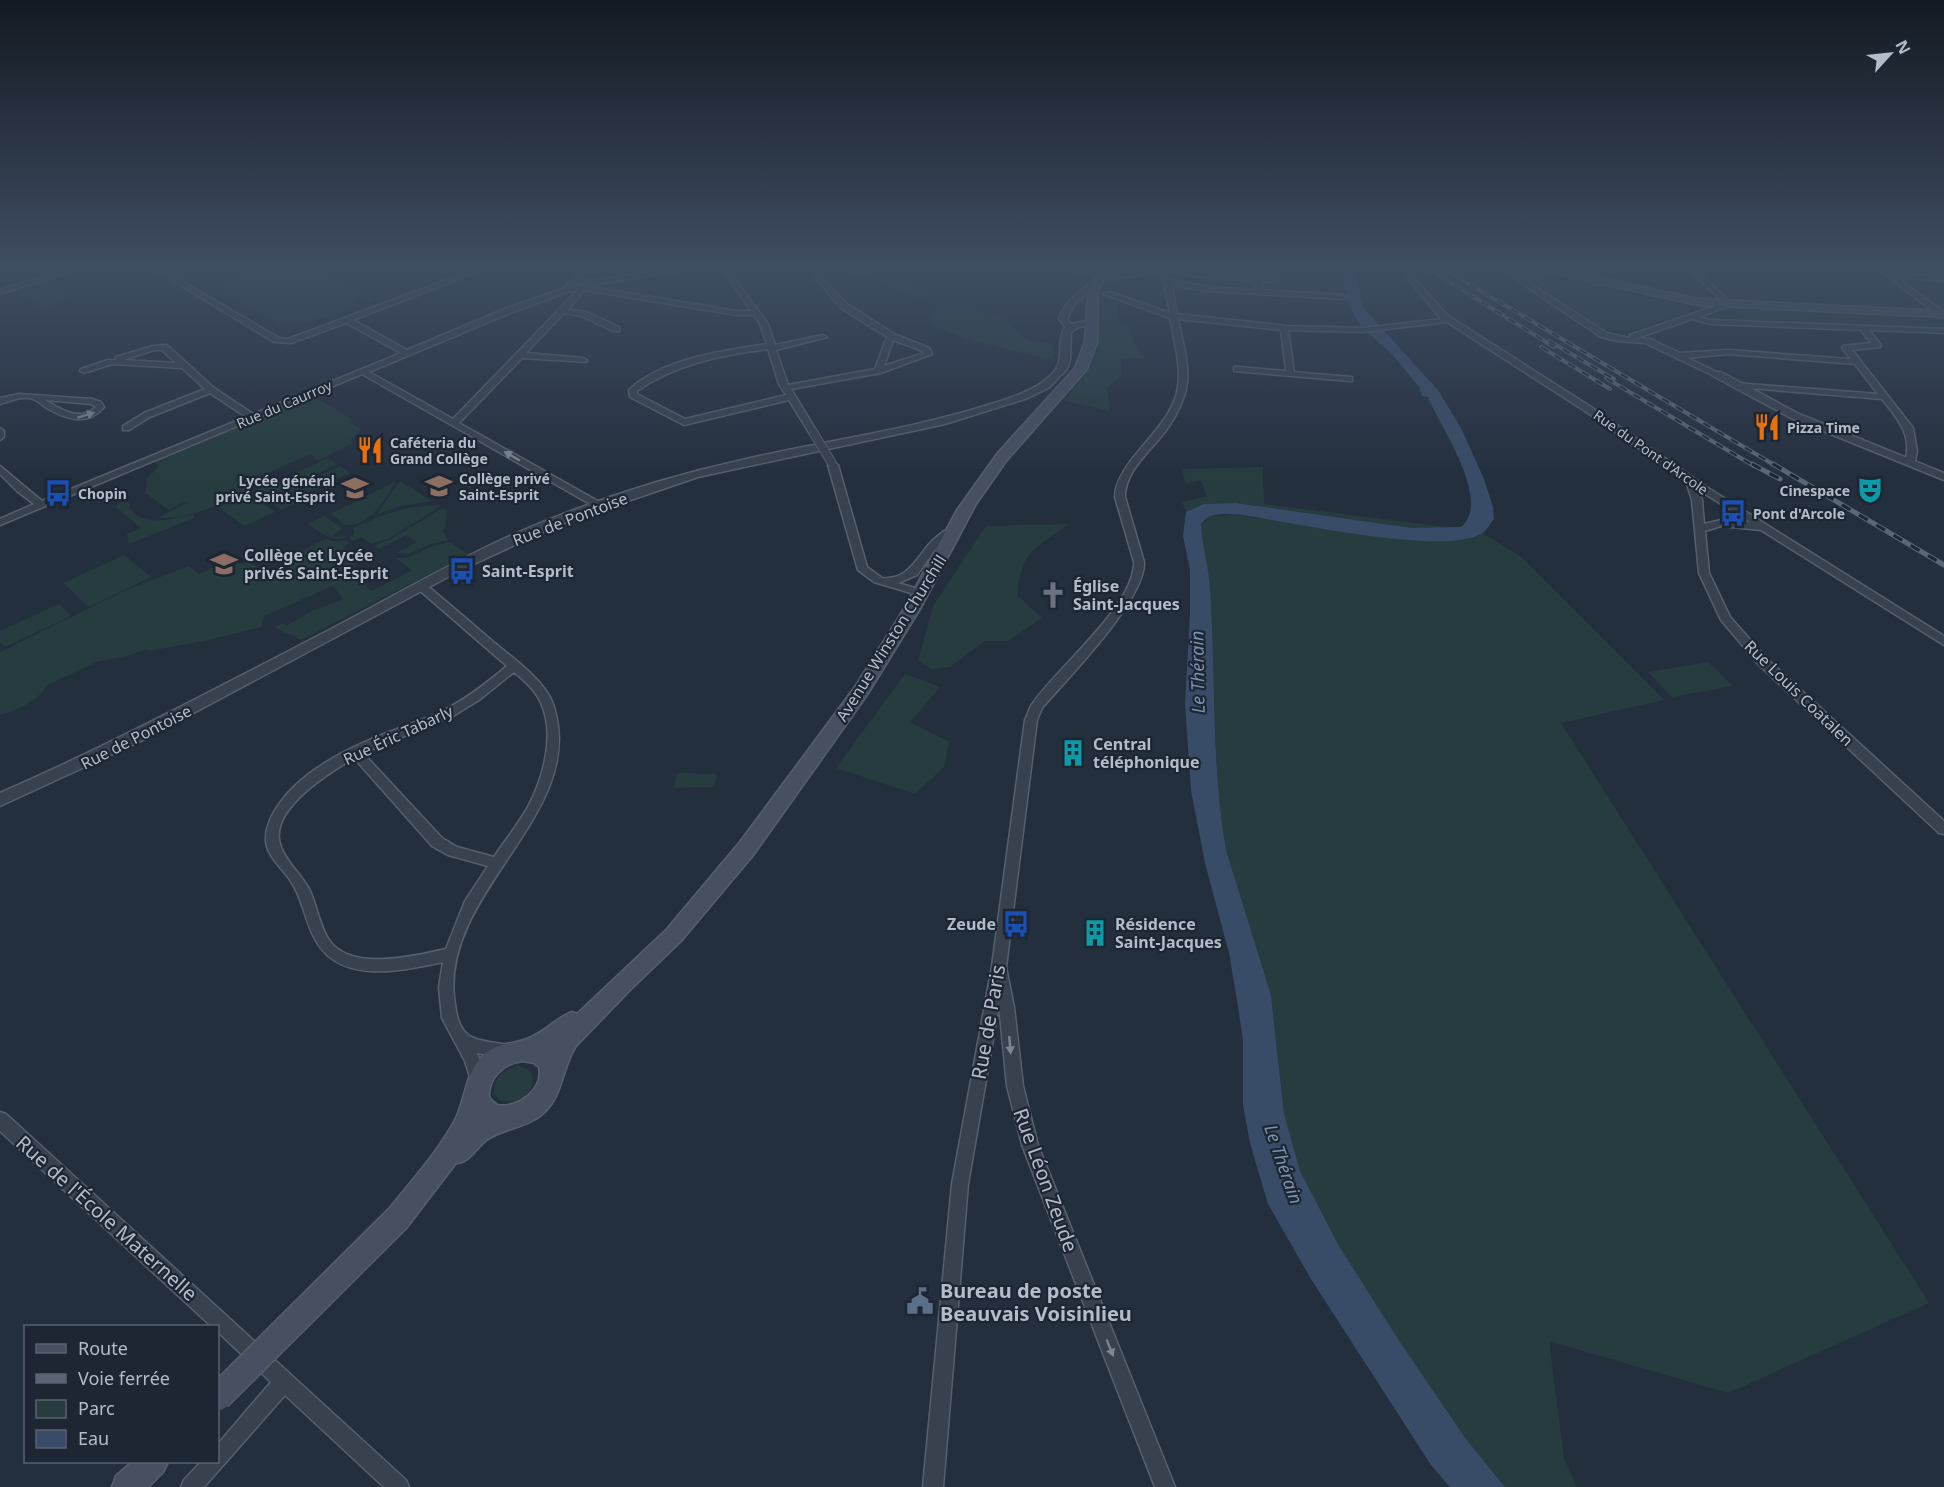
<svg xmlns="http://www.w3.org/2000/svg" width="1944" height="1487" font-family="'Noto Sans',sans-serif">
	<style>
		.green { fill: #263c3f }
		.water { fill: #394c67 }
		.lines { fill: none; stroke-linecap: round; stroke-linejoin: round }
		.minor-casing { stroke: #565f6c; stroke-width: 3 }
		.tertiary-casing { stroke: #565f6c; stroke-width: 3 }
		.secondary-casing { stroke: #565f6c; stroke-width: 3 }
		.minor { fill: #38414e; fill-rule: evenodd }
		.tertiary { fill: #38414e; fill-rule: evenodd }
		.secondary { fill: #465061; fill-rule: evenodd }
		.rail-far1-casing { stroke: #5a6575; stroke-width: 4 }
		.rail-casing { stroke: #5a6575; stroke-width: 5 }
		.rail-far1 { stroke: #1d2633; stroke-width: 2; stroke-dasharray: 8; stroke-linecap: butt }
		.rail { stroke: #1d2633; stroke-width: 3; stroke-dasharray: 10; stroke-linecap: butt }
		.minor-bridge-casing { stroke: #565f6c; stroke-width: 10; stroke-linecap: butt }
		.secondary-bridge-casing { stroke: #565f6c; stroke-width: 29; stroke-linecap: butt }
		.minor-bridge { stroke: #38414e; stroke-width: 8 }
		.secondary-bridge { stroke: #465061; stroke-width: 26 }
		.oneway { fill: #7c8592 }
		.labels { text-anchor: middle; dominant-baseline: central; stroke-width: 4.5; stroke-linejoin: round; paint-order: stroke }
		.far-street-label { font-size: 14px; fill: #b4bcc9; stroke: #1d2633 }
		.far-poi-label { font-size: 14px; font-weight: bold; fill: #b4bcc9; stroke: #1d2633; text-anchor: start }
		.street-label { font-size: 16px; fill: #b4bcc9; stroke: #1d2633 }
		.poi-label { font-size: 16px; font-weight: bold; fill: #b4bcc9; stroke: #1d2633; text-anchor: start }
		.water-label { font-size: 18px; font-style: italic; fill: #7c92b1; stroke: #1d2633 }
		.near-street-label { font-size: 20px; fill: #b4bcc9; stroke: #1d2633 }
		.near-poi-label { font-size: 20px; font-weight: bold; fill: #b4bcc9; stroke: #1d2633; text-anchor: start }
	</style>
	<rect width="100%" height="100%" fill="#242f3e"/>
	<g class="green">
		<polygon points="265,268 314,268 376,300 370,303 358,297 351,306 340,314 303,323 279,323 223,294 226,283 244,274"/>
		<polygon points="843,268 866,268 874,273 922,287 934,293 917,299 872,278 861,279"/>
		<polygon points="1525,270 1687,306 1692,310 1631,331 1607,330 1517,271"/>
		<polygon points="45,280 73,298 42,308 15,290"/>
		<polygon points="1104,302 1118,304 1119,324 1128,325 1137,349 1146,358 1121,358 1122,376 1107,387 1110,411 1064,401 1091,367"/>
		<path d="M936,308h29l38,11 24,21 28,5 -3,14c-44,-9 -86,-18 -127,-37z"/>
		<polygon points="1729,308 1944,316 1944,329 1715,321 1702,318"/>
		<path d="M313,396l40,24 -3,2 11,8 -11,11 4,2 -35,17 -9,-6 -68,31 8,6c-19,9 -71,32 -91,26l30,-15h-6l-14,8 -24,-17 2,-14 12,-13 -5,-5z"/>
		<polygon points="328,458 338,464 297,483 287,477"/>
		<polygon points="340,466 350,473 309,492 299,485"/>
		<polygon points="1263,467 1264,504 1454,528 1412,528 1236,503 1204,504 1186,512 1182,502 1207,496 1201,481 1185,483 1182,469"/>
		<polygon points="283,478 310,496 281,510 254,491"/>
		<polygon points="400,481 432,501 401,506 377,514"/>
		<path d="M395,482c-8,17 -27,45 -49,43l-15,-11z"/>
		<polygon points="248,493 275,512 244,526 218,507"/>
		<path d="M129,502v6c18,21 42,10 65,6v4l-65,26 -2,-10 14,-6 -25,-21 3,-4z"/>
		<path d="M434,505l7,1 -53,33 -17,5 -10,-7 -8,4 -4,-2 6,-6 -2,-5c28,-13 50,-21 81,-23z"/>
		<polygon points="443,508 447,511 445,529 442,530 448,540 431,544 409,554 396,553 417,542 406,535 379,549 374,546 389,540"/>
		<path d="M1235,515c55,5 204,42 247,18l38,23 144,144 -103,23 368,580 -201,90 -179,-52 15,117 13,29h-72l-39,-48 -66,-97 -61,-96 -39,-75 -16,-57 -13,-119 -45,-145c-15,-87 -10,-175 -16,-262 -1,-21 -8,-42 -9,-64l11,-8z"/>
		<path d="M324,516l18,12 -10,9 15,-1c-13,9 -28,-5 -40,-12z"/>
		<path d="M1068,524c-32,25 -47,26 -51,71l25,23 -34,23h-23l-35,26 -19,2 -13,-8 15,-55 53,-80z"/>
		<path d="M326,539l9,3 10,-2 4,3 -6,4 18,11 8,-1 -23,12 22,15 -3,2 7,5 40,-21 -17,-12h11l24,-11 20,-5 18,12 -167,86 -27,-13 10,-4 2,3 26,-15 31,-12 -10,-13 -69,30 -3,11 -57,14 -55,10 -3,-2 -15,6 -35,7 -50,24c-7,15 -31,25 -46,29v-63l126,-62 63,-24 10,8 33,-16 8,6 10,-2 24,15 16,-9 -28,-19 1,-2 6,-2 17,13z"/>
		<polygon points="124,555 151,577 89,607 63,583"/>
		<polygon points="59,604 71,616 5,647 0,642 0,631"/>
		<polygon points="1708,662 1733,686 1672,697 1648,672"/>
		<polygon points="905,674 940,687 910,722 949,742 944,767 915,794 836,768"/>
		<polygon points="677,773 717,774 714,787 674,788"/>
		<path d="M519,1066l12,5c8,20 -14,36 -32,29l-5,-7c-1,-15 10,-25 25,-27z"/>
	</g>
	<path class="water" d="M1341,268h13l10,41 74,81 23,38 23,51 9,28 1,12c-5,6 -8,13 -15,16 -38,18 -164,-8 -208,-15 -18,-3 -42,-9 -60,-4 -4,2 -7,4 -10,8 1,22 8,43 9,64 6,87 1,176 16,262l45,145 13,119 16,57 39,75 61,96 66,97 39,48h-55l-19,-22 -120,-186 -43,-75 -18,-61 -7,-38v-65l-6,-40 -8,-47 -24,-90 -14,-73 -6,-86 5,-90v-44l-7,-34 3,-24 18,-8 32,-1 176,25 49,-1c32,-26 -22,-102 -33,-130l-6,-1 -3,-9 -28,-34 -30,-26 -12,-21z"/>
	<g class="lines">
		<defs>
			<g id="minor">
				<polygon points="73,268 82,268 0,294 0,290"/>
				<path d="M152,268h7l120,70 9,1 191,-71h8l-134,52 54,30 100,-42 58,-20 3,-5 8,-4 2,-11h6l-1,11 8,2 80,-13h14l-3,2 -89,15 -2,2 145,24h15l-30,-43h6l41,56 7,21 48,-10 4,2 -51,13 12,35 87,-16 12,-32 -46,-29 -34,-40h6l34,36 47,30 35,14 3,6 -51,19 -90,16 26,43 -1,2h-6l-21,-34 -105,25 -54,-28 -1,-7c32,-31 95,-40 138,-46l-7,-20 -6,-9h-18l-152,-25 -16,20 18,2 33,15v4h-6l-32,-15 -17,-3 -38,40 57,5 4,2 -1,2 -64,-4 -63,65 144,81v4h-6l-235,-134 -362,151v-6l34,-15 -17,-13 -17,-17v-8l42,35 204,-84 -36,-24 -60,24 -21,13h-6v-4l21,-13 61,-24 -23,-21 -70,-4 -28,9 -4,-2 1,-2 27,-9h8v-3l37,-11 14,-1 47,43 39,26 148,-61 -55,-30 -55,20 -17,-1zM581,283l5,1 -1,2 -13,1zM570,291h7l-124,128 -84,-47 144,-60zM893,340l30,11 1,2 -40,13zM768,349l11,35 7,11 -101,24 -48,-25v-3c39,-27 85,-36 131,-42zM154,350h8l14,13 -53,-3z"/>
				<path d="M1066,268h11l33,7 46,-6v-1h29l-3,2 88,8 1,-10h6l1,12 -4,2 -11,-1v9l80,5 4,2 -4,2 -135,-8 -36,-6 5,29 111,12 75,2 78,-9 -42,-51h6l42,47 144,92 117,81 236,148v9l-183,-115 -40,-4 -16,5 4,42 21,44 37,42 177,162v13l-5,-1 -180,-168 -38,-45 -22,-47 -7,-73 -6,-19 -101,-70 -138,-89 -84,10 -75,-2 6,42 58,5v4h-3l-115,-10v-4h3l49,4 -5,-41 -103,-11c4,22 13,48 8,70 -2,10 -9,25 -15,34 -14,24 -46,44 -46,74l19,65c2,37 -77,117 -102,146l-5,12 -31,247 8,40 9,79 15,59 137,342h-20l-133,-342 -15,-59 -8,-81 -31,179 -25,303h-20l29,-303 40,-218 33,-246c3,-5 4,-12 8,-17 24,-35 102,-98 101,-141l-19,-65c1,-37 57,-68 63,-110 3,-23 -4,-47 -8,-69l-67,-24 7,-2 60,21 -6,-30 -5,-10 -49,6 -43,-10zM1165,272h6l17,4 67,5v9l-47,-3 -38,-7zM1698,489l4,3 48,30 -29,-2 -17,4 -2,-24z"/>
				<path d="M1499,268h7l101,65 23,5v-3l94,-32 -37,-35h7l39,36 -34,13 11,3 234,9v4l-75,-3 12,15 -1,2 -28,3 61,78 4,23 -2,10 -5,3 -5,-3c8,-26 -8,-43 -23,-62l-146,-12 -4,-2 4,-2 142,11 -23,-30 -127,-10 -40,4 33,16 -7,2 -69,-33 -28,-2 -16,-4zM1692,319l18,5 151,6 10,13 -28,3 -1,2 9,11 -123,-9 -48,3 -30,-14 -13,-1z"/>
				<polygon points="1580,268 1587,268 1600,280 1600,284 1594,284"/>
				<polygon points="1877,268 1884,268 1890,272 1944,277 1944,281 1896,277 1944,312 1944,316 1939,316"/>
				<path d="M1094,280l7,2 -26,22 -8,15 7,8 -7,2 -8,-10c6,-18 21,-27 35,-39z"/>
				<path d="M19,394l73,5 9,3 3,5c-17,20 -39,12 -59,0 -4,-3 -8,-7 -12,-8 -10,-4 -23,2 -33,5v-6zM45,400l46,4 5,3c-17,15 -34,3 -51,-7z"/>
				<polygon points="0,428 4,431 4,437 0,440"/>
				<path d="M833,462l5,3 29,102 15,11c23,2 31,-14 44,-30 5,-7 12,-12 18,-17h6l2,2 -18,18 -17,24 -19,8 27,8 1,2 -1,2 -4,1 -47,-14 -16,-12 -30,-105z"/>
				<path d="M421,583l4,1c22,18 44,37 66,56 19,16 54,40 62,64 37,108 -110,185 -99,293 2,12 2,24 10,34 11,13 33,10 47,15l3,5 -3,5 -5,2 -29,-5 10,29 -2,5 -6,2 -6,-2 -8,-26 -23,-43 -3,-31 4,-25c-45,10 -108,23 -130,-27 -9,-18 -11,-38 -23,-55 -8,-12 -22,-23 -24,-38 -1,-11 3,-21 8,-30 23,-40 74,-64 115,-80 18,-7 37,-13 55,-22 23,-11 44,-28 63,-44l-90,-78 -1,-2 1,-2zM514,672c10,8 22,19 27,31 14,30 3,72 -11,100 -9,18 -24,36 -36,54l-37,-10 -15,-9 -79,-85 90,-37 26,-16zM354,758l78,88 16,9 40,11 -23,35 -19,48c-31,7 -95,23 -117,-9 -10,-15 -12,-35 -20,-51 -8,-15 -23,-27 -28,-42 -15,-36 48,-74 73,-89z"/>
				<polygon points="0,1112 6,1114 406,1480 409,1487 384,1487 285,1395 204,1487 181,1487 184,1480 201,1462 218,1462 218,1444 271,1382 218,1332 218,1326 211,1326 0,1131"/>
			</g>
			<g id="tertiary">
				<path d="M1092,320l3,1v4l-16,2 -8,5 -1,28 -3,9 -17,18 -22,11 -83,26 -247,53 -140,48 -97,45 -318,170 -143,66v-13c114,-50 223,-108 333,-165 57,-30 112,-62 170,-89 76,-34 157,-61 239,-79 82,-19 166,-30 246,-55 22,-7 47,-14 64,-31 15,-15 2,-35 15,-49z"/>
				<polygon points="1713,372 1721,372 1799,414 1944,473 1944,480 1791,418 1713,376"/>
			</g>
			<g id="secondary">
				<path d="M1104,268h10l-16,21 -1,53 -10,27 -80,91 -31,44 -56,105 -53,86 -113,159 -73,87 -52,50 -53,55c-15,23 -13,53 -36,70 -16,12 -35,12 -52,23 -11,7 -18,24 -32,24l-49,64 -9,4 -9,-4 -4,-9 4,-9c23,-29 49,-57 66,-89 10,-19 10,-43 24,-60 16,-19 32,-14 50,-22 16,-6 27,-20 43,-26l5,2 90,-85 73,-87 115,-155 49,-78 53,-99 40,-56 78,-86 10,-26 3,-53zM523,1061l11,2 5,4c5,23 -22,42 -42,38l-8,-7c-1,-20 14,-35 34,-37z"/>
				<polygon points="1538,268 1556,268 1698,299 1944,311 1944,317 1698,305 1543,271"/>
				<polygon points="132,1462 168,1462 163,1472 148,1487 112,1487 116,1476"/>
			</g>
		</defs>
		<use href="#minor" class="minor-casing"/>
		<use href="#tertiary" class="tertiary-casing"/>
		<use href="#secondary" class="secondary-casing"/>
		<use href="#minor" class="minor"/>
		<use href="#tertiary" class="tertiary"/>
		<use href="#secondary" class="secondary"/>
		<defs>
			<g id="rail-far1">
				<polyline points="1427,268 1554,347"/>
				<polyline points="1442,268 1776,466"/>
				<polyline points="1549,341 1614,379"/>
				<polyline points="1541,347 1610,389"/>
				<polyline points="1606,378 1754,466"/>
			</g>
			<g id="rail">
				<polyline points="1752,464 1780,479"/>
				<polyline points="1773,464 1944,565"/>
			</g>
		</defs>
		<use href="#rail-far1" class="rail-far1-casing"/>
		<use href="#rail" class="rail-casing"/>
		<use href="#rail-far1" class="rail-far1"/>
		<use href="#rail" class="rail"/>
		<defs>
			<polyline id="minor-bridge" points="813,432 833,465"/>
			<polyline id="secondary-bridge" points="218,1397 398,1218"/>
		</defs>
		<use href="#minor-bridge" class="minor-bridge-casing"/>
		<use href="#secondary-bridge" class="secondary-bridge-casing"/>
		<use href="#minor-bridge" class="minor-bridge"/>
		<use href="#secondary-bridge" class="secondary-bridge"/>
	</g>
	<defs><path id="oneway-solid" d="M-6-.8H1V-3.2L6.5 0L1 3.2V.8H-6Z" transform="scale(1.5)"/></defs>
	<g class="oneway">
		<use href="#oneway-solid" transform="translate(86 415) rotate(-17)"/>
		<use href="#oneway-solid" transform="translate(512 456) rotate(-150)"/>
		<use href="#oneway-solid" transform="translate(1010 1045) rotate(85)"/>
		<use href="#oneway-solid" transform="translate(1110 1348) rotate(68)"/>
	</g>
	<linearGradient id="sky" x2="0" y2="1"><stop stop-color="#141a22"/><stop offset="0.56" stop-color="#3f4d63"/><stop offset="1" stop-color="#3f4d63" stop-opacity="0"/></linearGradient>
	<rect width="1944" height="476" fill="url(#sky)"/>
	<defs>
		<symbol id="restaurant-bare" viewBox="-9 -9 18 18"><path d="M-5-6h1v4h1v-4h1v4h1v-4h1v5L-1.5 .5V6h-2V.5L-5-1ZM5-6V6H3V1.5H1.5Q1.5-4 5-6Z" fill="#e8710a" stroke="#1d2633" stroke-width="2.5" paint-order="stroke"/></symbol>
		<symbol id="school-bare" viewBox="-9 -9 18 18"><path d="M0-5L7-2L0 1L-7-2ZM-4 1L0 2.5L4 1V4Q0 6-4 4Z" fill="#8d6e63" stroke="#1d2633" stroke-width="2.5" paint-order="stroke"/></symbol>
		<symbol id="theatre-bare" viewBox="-9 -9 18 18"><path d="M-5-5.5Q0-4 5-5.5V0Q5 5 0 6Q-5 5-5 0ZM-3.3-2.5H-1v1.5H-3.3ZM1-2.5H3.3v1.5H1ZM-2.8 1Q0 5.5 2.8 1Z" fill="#0f9aa8" stroke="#1d2633" stroke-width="2.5" paint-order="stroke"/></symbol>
		<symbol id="bus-bare" viewBox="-9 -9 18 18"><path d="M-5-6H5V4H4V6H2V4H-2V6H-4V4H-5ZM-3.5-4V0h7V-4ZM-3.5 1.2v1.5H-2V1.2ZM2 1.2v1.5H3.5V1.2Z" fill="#1a4fb4" stroke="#1d2633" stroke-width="2.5" paint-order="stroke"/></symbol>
		<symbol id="church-bare" viewBox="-9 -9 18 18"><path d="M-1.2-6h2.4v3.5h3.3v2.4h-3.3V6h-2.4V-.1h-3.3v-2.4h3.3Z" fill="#6b7280" stroke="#1d2633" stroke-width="2.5" paint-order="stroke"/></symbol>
		<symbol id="building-bare" viewBox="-9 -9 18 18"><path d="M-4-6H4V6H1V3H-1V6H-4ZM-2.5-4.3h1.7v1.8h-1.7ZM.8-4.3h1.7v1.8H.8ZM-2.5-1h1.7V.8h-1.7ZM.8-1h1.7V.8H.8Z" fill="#0f9aa8" stroke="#1d2633" stroke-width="2.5" paint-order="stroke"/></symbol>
		<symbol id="civic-bare" viewBox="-9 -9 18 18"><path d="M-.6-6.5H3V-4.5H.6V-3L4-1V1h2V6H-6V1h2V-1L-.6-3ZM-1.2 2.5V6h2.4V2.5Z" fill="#5c6f8a" stroke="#1d2633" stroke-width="2.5" paint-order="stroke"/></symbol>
	</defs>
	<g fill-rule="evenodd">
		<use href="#restaurant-bare" x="1748" y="408" width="38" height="38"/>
		<use href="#restaurant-bare" x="351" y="431" width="38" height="38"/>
		<use href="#school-bare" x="420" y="467" width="38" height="38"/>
		<use href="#school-bare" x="336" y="469" width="38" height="38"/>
		<use href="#theatre-bare" x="1851" y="471" width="38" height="38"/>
		<use href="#bus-bare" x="39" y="474" width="38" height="38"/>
		<use href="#bus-bare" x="1714" y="494" width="38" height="38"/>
		<use href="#school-bare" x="205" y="545" width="38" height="38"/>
		<use href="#bus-bare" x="443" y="552" width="38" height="38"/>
		<use href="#church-bare" x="1034" y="576" width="38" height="38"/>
		<use href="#building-bare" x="1054" y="734" width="38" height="38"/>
		<use href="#bus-bare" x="997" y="905" width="38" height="38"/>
		<use href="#building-bare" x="1076" y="914" width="38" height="38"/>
		<use href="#civic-bare" x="901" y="1282" width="38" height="38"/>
	</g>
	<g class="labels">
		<g class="far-street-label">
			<text transform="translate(284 404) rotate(-23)">Rue du Caurroy</text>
			<text transform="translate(1651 452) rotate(35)">Rue du Pont d'Arcole</text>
		</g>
		<g class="far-poi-label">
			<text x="1787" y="427">Pizza Time</text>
			<text x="390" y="442">Caféteria du<tspan x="390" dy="16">Grand Collège</tspan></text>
			<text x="459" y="478">Collège privé<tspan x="459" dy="16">Saint-Esprit</tspan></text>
			<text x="335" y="480" text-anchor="end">Lycée général<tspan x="335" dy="16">privé Saint-Esprit</tspan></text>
			<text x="1850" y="490" text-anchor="end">Cinespace</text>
			<text x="78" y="493">Chopin</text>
			<text x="1753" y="513">Pont d'Arcole</text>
		</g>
		<g class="street-label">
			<text transform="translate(570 519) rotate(-21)">Rue de Pontoise</text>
			<text transform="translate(891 638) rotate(-58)">Avenue Winston Churchill</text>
			<text transform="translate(1799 693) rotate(44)">Rue Louis Coatalen</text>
			<text transform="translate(398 735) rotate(-25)">Rue Éric Tabarly</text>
			<text transform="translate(136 737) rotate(-27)">Rue de Pontoise</text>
		</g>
		<g class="poi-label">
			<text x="244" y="555">Collège et Lycée<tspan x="244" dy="18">privés Saint-Esprit</tspan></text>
			<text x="482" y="571">Saint-Esprit</text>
			<text x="1073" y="586">Église<tspan x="1073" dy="18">Saint-Jacques</tspan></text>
			<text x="1093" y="744">Central<tspan x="1093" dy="18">téléphonique</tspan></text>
			<text x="996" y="924" text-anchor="end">Zeude</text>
			<text x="1115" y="924">Résidence<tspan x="1115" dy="18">Saint-Jacques</tspan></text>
		</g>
		<g class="water-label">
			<text transform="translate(1197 672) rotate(-91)">Le Thérain</text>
			<text transform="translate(1284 1164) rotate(71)">Le Thérain</text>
		</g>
		<g class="near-street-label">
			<text transform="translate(988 1022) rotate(-80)">Rue de Paris</text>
			<text transform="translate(1046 1180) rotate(70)">Rue Léon Zeude</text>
			<text transform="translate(107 1218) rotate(42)">Rue de l'École Maternelle</text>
		</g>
		<g class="near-poi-label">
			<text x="940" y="1290">Bureau de poste<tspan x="940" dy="23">Beauvais Voisinlieu</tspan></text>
		</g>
	</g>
	<rect x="24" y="1325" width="195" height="138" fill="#1d2633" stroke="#59626f" stroke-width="1.5"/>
	<rect x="36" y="1344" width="30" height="9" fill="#465061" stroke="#59626f" stroke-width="1.5"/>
	<text x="78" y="1355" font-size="18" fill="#b4bcc9">Route</text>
	<rect x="36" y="1374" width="30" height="9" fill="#5a6575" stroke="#59626f" stroke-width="1.5"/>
	<text x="78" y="1385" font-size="18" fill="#b4bcc9">Voie ferrée</text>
	<rect x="36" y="1400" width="30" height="18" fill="#263c3f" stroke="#59626f" stroke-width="1.5"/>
	<text x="78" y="1415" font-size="18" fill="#b4bcc9">Parc</text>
	<rect x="36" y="1430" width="30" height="18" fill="#394c67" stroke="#59626f" stroke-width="1.5"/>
	<text x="78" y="1445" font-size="18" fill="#b4bcc9">Eau</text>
	<g transform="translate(1890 54) rotate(63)" stroke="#1d2633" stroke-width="4.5" paint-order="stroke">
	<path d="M0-4.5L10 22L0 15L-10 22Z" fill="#b4bcc9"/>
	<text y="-9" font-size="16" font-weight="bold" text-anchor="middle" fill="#b4bcc9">N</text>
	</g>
</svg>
